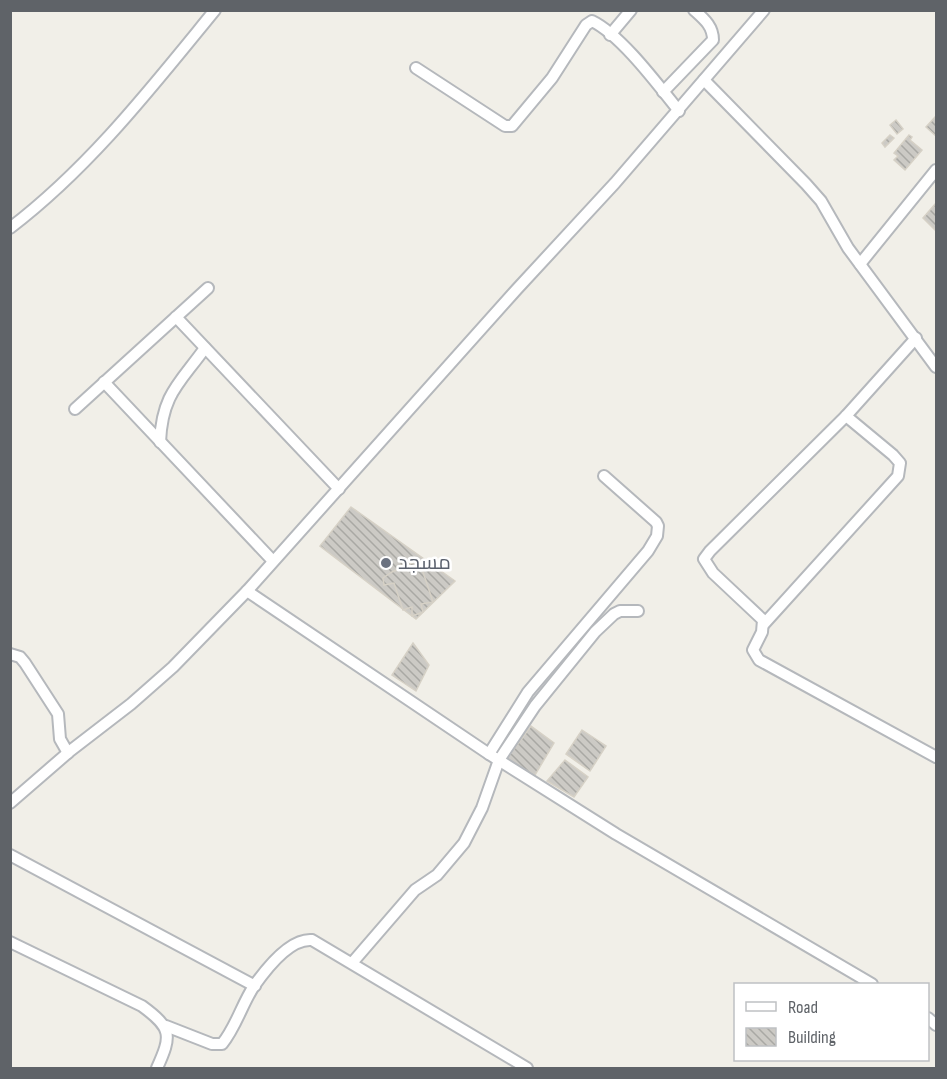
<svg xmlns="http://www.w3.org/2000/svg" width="947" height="1079" font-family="'Sofia Sans Condensed',Cairo,sans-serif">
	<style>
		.building { fill: url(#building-back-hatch); stroke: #d6d1c6; stroke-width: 1.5 }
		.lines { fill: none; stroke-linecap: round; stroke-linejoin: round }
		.minor-casing { stroke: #b5b8bc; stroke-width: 14 }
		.minor { stroke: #fff; stroke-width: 10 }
		.worship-dot { fill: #6b7280; stroke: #fff; stroke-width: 2 }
		.labels { text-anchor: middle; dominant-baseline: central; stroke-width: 5; stroke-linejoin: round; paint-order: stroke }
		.worship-label { font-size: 20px; fill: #5b616d; stroke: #fff; text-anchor: start }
	</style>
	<defs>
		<pattern id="building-back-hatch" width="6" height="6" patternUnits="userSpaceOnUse" patternTransform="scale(1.5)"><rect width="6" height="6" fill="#cccac5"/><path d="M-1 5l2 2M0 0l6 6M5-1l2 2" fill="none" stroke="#a9a8a4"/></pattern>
	</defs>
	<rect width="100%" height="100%" fill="#f1efe8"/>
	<g class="building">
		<polygon points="936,116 936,136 926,127"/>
		<polygon points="896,120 903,129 897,134 890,125"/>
		<polygon points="890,135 894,138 885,147 882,143"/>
		<polygon points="909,135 912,137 910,140 922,150 905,170 894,160 898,156 894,153"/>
		<polygon points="936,203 936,231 923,218"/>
		<polygon points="351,507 455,581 416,619 320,546"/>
		<polygon points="419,560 433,602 421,604 423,612 412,616 412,607 403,610 394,583 384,585 383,578 392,572"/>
		<polygon points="413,643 429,665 416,691 392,675"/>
		<polygon points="531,726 554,743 535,775 506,760"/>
		<polygon points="582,730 606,746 590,771 566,754"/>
		<polygon points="565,760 588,777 574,797 547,781"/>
	</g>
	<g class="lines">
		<defs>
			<g id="minor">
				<polyline points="610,35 631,10"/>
				<path d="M416,68l89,58h7l40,-48 34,-53 6,-4c29,14 66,64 87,90"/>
				<polyline points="704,80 806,184 821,201 848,248 936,367"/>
				<path d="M663,92l50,-52c0,-14 -9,-21 -19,-30"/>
				<path d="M10,228c80,-61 142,-141 205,-218"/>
				<polyline points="860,264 936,170"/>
				<polyline points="176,317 339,489"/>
				<polyline points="916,338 846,416 710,551 704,559 713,573 763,620 762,632 753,650 759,660 936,757"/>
				<polyline points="104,382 273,561"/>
				<polyline points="75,409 208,288"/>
				<path d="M160,442c2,-48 20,-59 45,-94"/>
				<polyline points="247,591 489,754 616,834 872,984"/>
				<polyline points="764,624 898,476 900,463 893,455 846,416"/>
				<polyline points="10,654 20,657 25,663 58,714 60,739 68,753"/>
				<polyline points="489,754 528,692 648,551 657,536 658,526 656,522 604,476"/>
				<polyline points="10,803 70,751 131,704 173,667 247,591 517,289 615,183 764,10"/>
				<polyline points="10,855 255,986"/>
				<path d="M10,942l132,64c30,22 30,29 15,62"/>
				<polyline points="352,963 415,890 437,875 464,843 482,808 499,760 535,706 595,632 614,614 620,611 638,611"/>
				<polyline points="928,1018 936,1025"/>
				<path d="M166,1026l46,18h10c14,-17 20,-40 32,-58 12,-17 36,-48 58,-46l215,128"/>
			</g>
		</defs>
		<use href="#minor" class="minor-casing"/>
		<use href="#minor" class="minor"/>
	</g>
	<circle class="worship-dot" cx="386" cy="563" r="6"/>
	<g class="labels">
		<g class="worship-label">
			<text x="398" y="563">مسجد</text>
		</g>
	</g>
	<rect width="947" height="1079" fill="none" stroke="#5f6368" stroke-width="24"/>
	<rect x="734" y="983" width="195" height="78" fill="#ffffff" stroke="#bfc1c3" stroke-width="1.5"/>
	<rect x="746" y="1002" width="30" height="9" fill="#ffffff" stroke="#bfc1c3" stroke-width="1.5"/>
	<text x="788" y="1013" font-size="18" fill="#5f6368">Road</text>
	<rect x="746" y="1028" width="30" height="18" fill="url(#building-back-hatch)" stroke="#bfc1c3" stroke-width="1.5"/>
	<text x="788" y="1043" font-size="18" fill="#5f6368">Building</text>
</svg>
